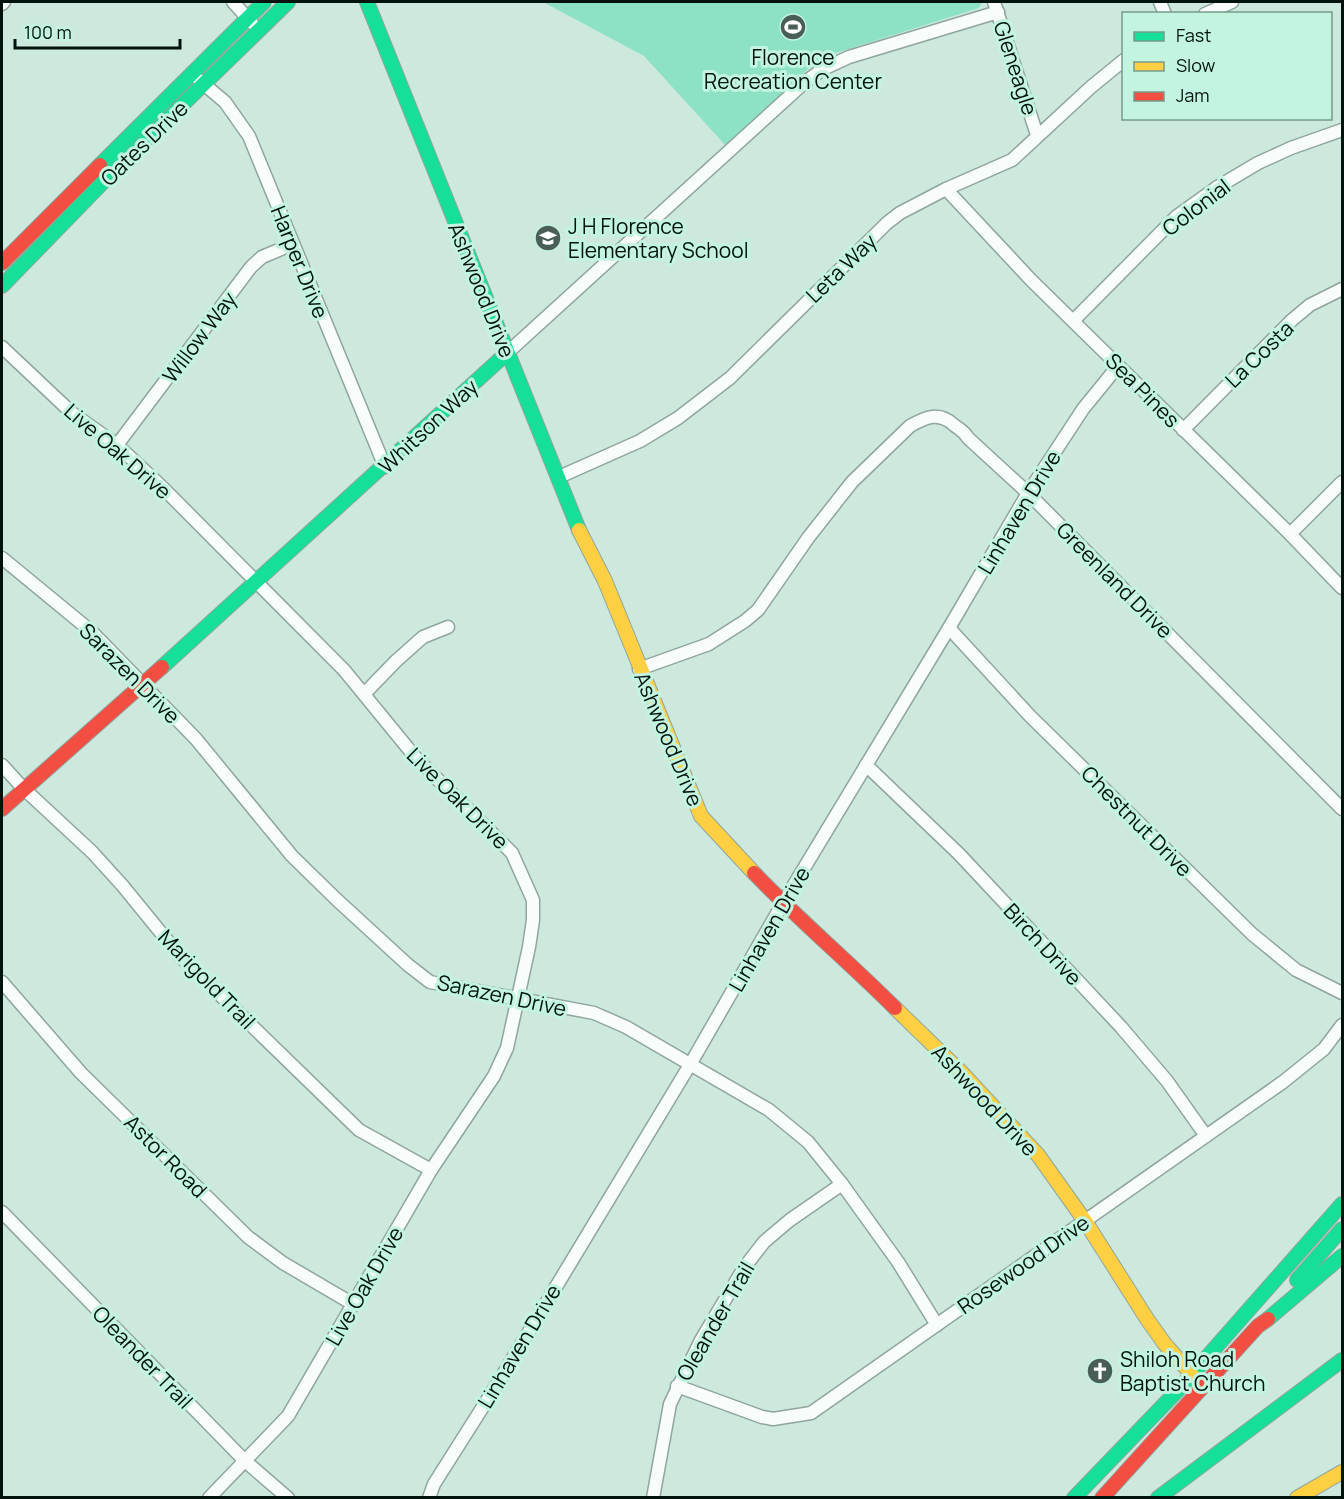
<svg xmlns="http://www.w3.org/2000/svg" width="1344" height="1499" font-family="Manrope,sans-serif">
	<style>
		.green { fill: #8de2c5 }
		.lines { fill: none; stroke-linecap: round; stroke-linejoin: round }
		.street-casing { stroke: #8fa59d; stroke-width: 15 }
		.fast-casing { stroke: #8fa59d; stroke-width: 16 }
		.slow-casing { stroke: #8fa59d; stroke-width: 16 }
		.jam-casing { stroke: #8fa59d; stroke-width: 16 }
		.street { stroke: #f8fcfa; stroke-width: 12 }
		.fast { stroke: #16e098; stroke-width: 14 }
		.slow { stroke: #ffcf43; stroke-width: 14 }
		.jam { stroke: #f24e42; stroke-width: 14 }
		.labels { text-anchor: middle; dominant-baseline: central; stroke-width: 6; stroke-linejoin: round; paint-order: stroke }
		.poi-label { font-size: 21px; fill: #02130d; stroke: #c2f4e0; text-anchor: start }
		.street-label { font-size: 21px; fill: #02130d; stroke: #c2f4e0 }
	</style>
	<rect width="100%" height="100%" fill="#cde9de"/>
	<polygon class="green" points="543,2 982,2 979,8 823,57 810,67 727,147 644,56"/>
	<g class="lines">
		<defs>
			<g id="street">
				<polyline points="233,2 252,23"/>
				<polyline points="994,2 1037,135"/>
				<polyline points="1160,2 1165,14"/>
				<polyline points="2,4 4,2"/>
				<polyline points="1205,14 1232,2"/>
				<polyline points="199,80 225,102 249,136 385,467"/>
				<polyline points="946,189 1031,280 1290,534 1342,588"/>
				<polyline points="1074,320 1177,216 1216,188 1258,163 1291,148 1342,130"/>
				<polyline points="2,347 72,413 117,445 164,489 344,670 416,758 512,853 533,900 533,920 529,947 507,1048 494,1076 431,1170 288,1416 209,1498"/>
				<polyline points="507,353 805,82 823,69 849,57 998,12"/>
				<polyline points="1183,430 1292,320 1310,305 1342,289"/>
				<polyline points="117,445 251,267 262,257 293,244"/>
				<polyline points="559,477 640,441 678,418 730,378 887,223 900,213 946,189 1012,160 1091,87 1124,60"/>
				<polyline points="1290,534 1342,482"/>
				<polyline points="2,558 92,632 196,739 292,856 336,899 408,965 430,982 594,1013 626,1027 769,1110 808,1142 842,1184 898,1262 937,1325"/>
				<polyline points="949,628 1030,716 1252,934 1296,970 1342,993"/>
				<path d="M639,669l70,-25 36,-23 13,-11 50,-72 44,-56 58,-56c16,-9 29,-15 44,-1 6,5 10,6 14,13l60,55 314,316"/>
				<polyline points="364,694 396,661 423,637 448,627"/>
				<polyline points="2,765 23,788 92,852 122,885 180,956 359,1130 431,1170"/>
				<polyline points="866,765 959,854 1121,1027 1167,1081 1206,1136"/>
				<polyline points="2,982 81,1073 248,1237 283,1263 353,1304"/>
				<polyline points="2,1212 245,1461 288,1498"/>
				<polyline points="677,1386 762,1417 773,1419 811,1413 1283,1082 1324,1049 1342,1025"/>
				<polyline points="429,1498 434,1484 498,1383 691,1063 783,903 949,628 1028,493 1083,409 1118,366"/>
				<polyline points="653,1498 670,1404 701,1340 744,1268 764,1242 790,1220 842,1184"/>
			</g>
			<g id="fast">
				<polyline points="367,2 579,530"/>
				<polyline points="100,165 264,2"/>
				<polyline points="2,286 107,178 288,2"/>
				<polyline points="162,667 507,353"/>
				<polyline points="1297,1280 1342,1229"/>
				<polyline points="1268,1319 1342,1256"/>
				<polyline points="1074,1498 1178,1390 1342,1204"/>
				<polyline points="1158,1498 1342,1360"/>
			</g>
			<g id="slow">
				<polyline points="579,530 605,581 701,816 754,873"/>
				<polyline points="895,1008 962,1073 1038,1155 1085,1221 1147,1319 1164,1343 1193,1376"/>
				<polyline points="1297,1498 1342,1472"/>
			</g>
			<g id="jam">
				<polyline points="2,263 100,165"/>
				<polyline points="2,809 162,667"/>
				<path d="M754,873c45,47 95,89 141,135"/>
				<polyline points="1102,1498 1258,1326 1268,1319"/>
			</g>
		</defs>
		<use href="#street" class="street-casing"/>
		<use href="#fast" class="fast-casing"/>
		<use href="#slow" class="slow-casing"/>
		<use href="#jam" class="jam-casing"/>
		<use href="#street" class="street"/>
		<use href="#fast" class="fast"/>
		<use href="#slow" class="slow"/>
		<use href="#jam" class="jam"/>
	</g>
	<defs>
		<symbol id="stadium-disc" viewBox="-11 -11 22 22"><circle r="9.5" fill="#495e56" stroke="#c2f4e0"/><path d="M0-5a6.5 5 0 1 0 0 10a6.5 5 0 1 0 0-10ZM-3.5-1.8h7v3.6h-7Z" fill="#fff"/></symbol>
		<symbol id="school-disc" viewBox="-11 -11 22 22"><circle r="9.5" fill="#495e56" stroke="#c2f4e0"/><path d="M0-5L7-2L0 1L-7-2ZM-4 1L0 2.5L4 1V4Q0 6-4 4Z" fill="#fff"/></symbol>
		<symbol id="church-disc" viewBox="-11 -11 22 22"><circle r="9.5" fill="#495e56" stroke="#c2f4e0"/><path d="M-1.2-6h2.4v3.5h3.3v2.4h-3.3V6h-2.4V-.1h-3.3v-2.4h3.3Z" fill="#fff"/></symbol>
	</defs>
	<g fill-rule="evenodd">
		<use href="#stadium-disc" x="778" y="12" width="30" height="30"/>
		<use href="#school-disc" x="533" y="223" width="30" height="30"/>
		<use href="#church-disc" x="1085" y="1356" width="30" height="30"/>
	</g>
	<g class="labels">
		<g class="poi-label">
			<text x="793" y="57" text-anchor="middle">Florence<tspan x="793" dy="24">Recreation Center</tspan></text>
			<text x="568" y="226">J H Florence<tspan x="568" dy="24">Elementary School</tspan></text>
			<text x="1120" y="1359">Shiloh Road<tspan x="1120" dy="24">Baptist Church</tspan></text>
		</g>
		<g class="street-label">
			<text transform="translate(1016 68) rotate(72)">Gleneagle</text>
			<text transform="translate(144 143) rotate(-44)">Oates Drive</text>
			<text transform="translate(1196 207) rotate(-37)">Colonial</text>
			<text transform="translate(300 262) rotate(68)">Harper Drive</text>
			<text transform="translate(841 268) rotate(-44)">Leta Way</text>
			<text transform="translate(482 290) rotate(68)">Ashwood Drive</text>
			<text transform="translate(199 337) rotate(-53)">Willow Way</text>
			<text transform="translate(1259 354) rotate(-44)">La Costa</text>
			<text transform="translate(1143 390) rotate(45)">Sea Pines</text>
			<text transform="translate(428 426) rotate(-43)">Whitson Way</text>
			<text transform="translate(118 451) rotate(41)">Live Oak Drive</text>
			<text transform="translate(1019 512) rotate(-59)">Linhaven Drive</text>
			<text transform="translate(1115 580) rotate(45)">Greenland Drive</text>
			<text transform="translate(130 673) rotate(45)">Sarazen Drive</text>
			<text transform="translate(669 739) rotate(67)">Ashwood Drive</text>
			<text transform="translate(458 798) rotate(45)">Live Oak Drive</text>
			<text transform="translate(1137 821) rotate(45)">Chestnut Drive</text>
			<text transform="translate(769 929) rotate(-60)">Linhaven Drive</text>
			<text transform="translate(1043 944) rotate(47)">Birch Drive</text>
			<text transform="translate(207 979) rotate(46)">Marigold Trail</text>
			<text transform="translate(502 995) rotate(12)">Sarazen Drive</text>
			<text transform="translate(985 1100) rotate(47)">Ashwood Drive</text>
			<text transform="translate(166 1156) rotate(45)">Astor Road</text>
			<text transform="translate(1023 1264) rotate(-35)">Rosewood Drive</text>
			<text transform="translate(364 1286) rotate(-60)">Live Oak Drive</text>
			<text transform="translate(715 1321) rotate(-60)">Oleander Trail</text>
			<text transform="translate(519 1346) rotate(-59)">Linhaven Drive</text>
			<text transform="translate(143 1357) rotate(46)">Oleander Trail</text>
		</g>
	</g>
	<rect width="1344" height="1499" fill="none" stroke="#02130d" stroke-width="6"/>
	<rect x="1122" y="12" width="210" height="108" fill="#c2f4e0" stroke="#759a8c" stroke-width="1.5"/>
	<rect x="1134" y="32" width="30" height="9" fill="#16e098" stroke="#759a8c" stroke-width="1.5"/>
	<text x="1176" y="42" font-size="18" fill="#02130d">Fast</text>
	<rect x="1134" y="62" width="30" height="9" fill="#ffcf43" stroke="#759a8c" stroke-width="1.5"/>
	<text x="1176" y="72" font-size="18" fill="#02130d">Slow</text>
	<rect x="1134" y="92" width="30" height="9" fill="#f24e42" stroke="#759a8c" stroke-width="1.5"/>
	<text x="1176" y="102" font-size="18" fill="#02130d">Jam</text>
	<path d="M15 39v9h165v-9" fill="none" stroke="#02130d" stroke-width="3"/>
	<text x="24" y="39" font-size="18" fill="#02130d" stroke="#c2f4e0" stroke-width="4.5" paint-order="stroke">100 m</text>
</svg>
